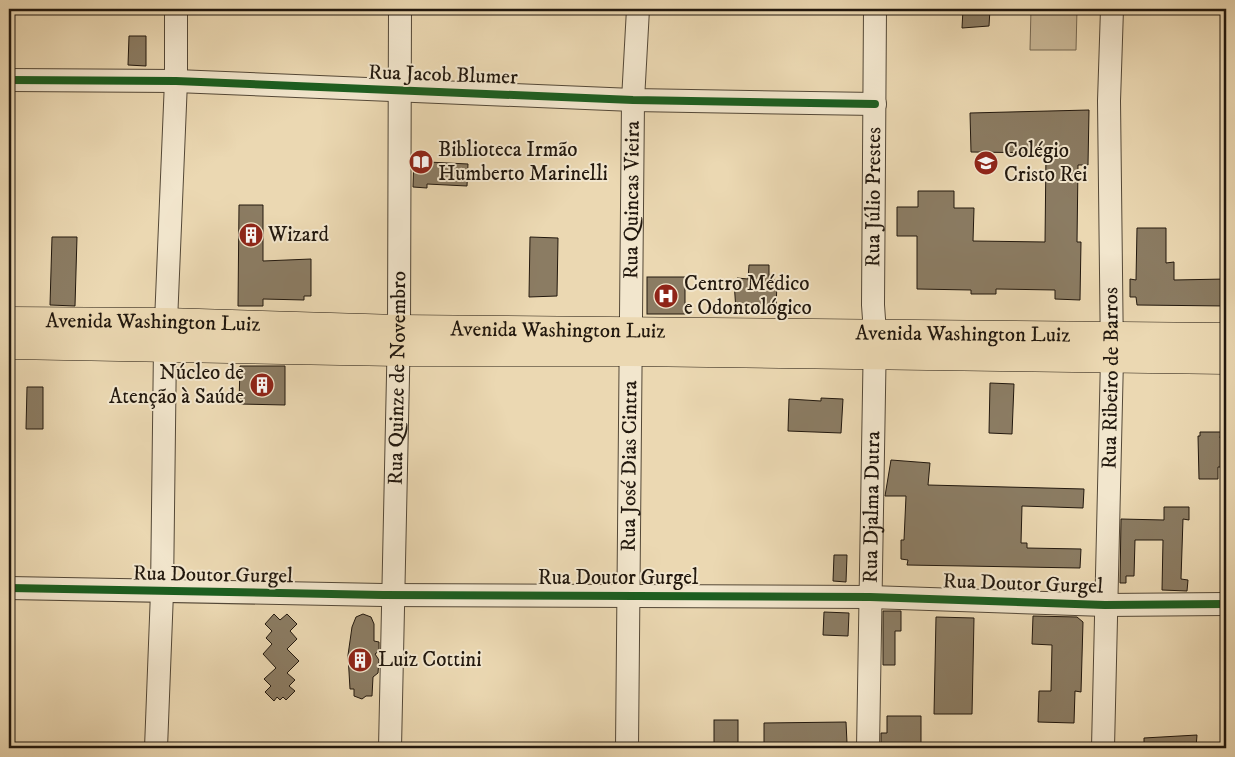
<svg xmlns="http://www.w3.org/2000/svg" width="1235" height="757" font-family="'IM FELL DW Pica',serif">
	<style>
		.green { fill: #c9b796; stroke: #766852 }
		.building { fill: #8b7c63; stroke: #22180e }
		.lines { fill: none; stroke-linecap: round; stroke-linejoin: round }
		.minor-casing { stroke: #544837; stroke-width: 24 }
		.major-casing { stroke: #22180e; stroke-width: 29 }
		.minor { stroke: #f2e6cd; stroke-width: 22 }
		.major { stroke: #ebd8b2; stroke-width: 28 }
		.cycleway-casing { stroke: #f2e6cd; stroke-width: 11 }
		.cycleway { stroke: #1b5e20; stroke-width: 8 }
		.labels { text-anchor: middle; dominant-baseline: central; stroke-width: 4; stroke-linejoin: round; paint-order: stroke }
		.street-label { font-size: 21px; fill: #22180e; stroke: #f2e6cd }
		.poi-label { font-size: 21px; fill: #22180e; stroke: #f2e6cd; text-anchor: start }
	</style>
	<rect width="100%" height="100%" fill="#ebd8b2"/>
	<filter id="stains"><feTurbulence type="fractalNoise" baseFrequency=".004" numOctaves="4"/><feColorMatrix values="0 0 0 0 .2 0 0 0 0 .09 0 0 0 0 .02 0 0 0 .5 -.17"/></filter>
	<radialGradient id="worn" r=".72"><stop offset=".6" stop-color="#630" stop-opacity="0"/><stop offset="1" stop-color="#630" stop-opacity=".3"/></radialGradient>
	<polygon class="green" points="1031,9 1077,9 1076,50 1030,50"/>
	<g class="building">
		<polygon points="963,9 990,9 989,26 962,28"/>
		<polygon points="129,36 146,36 146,66 128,65"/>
		<polygon points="1089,110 1088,165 1078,165 1077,242 1081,242 1080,300 1055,299 1055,290 996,289 996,294 971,294 971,290 917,289 917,236 897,236 897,207 918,207 918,191 954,191 954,208 974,208 973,241 1045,242 1046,153 971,152 970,113"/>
		<polygon points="414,156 429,156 428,162 468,164 467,186 427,184 427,188 413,187"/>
		<polygon points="239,205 263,205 263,261 311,259 311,296 304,296 304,300 263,299 263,306 238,306"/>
		<polygon points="1137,228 1166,228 1166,263 1174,262 1174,280 1226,279 1226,306 1137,305 1136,297 1130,297 1130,279 1136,280"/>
		<polygon points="52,237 77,237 75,306 50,305"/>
		<polygon points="530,237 558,238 557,296 529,297"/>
		<polygon points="749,265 769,265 769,280 777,280 776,312 736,311 734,281 737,281 737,278 748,279"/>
		<rect x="647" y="277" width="38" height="37"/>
		<polygon points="240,366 285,366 285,405 239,404"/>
		<polygon points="990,383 1014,384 1012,434 989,433"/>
		<polygon points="27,387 43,387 43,429 26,429"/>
		<polygon points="821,398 843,399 841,433 788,431 789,399 821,401"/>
		<polygon points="1200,432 1221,432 1220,438 1226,438 1226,467 1218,467 1218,479 1199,479 1198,436 1200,436"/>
		<polygon points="891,460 930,463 928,485 1084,489 1083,508 1022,506 1021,543 1027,543 1027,548 1081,549 1080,568 907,565 908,560 901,559 901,540 904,540 906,496 885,496"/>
		<polygon points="1164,507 1189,507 1189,520 1183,519 1181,579 1188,580 1187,591 1162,590 1163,540 1135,540 1134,576 1126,576 1126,583 1120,583 1121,519 1164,520"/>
		<polygon points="834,555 847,555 846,582 833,581"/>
		<polygon points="883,611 901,611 901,631 895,631 895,665 883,665"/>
		<polygon points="824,612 849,613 848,636 823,635"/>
		<polygon points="274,614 280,620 287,614 297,624 290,631 297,639 287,649 299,661 287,673 295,680 289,686 295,691 286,700 283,697 280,700 277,697 274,701 265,692 271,686 264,679 276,668 263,654 272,644 266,638 272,631 265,624"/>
		<polygon points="363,614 371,617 374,624 374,641 379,642 379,651 375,654 379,660 378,673 373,677 372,696 366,696 362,699 354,696 354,689 350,689 348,655 352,627 356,617"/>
		<polygon points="1033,616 1077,617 1083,622 1081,692 1075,691 1074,723 1038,722 1039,691 1051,691 1052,645 1032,644"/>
		<polygon points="936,617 974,618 972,714 934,714"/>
		<polygon points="887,716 921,716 921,745 881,745 881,733 887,733"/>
		<rect x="714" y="720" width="24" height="28"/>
		<polygon points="846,722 847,743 764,744 764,723"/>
		<polygon points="1197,735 1196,748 1144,748 1144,738"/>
	</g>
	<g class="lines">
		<defs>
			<g id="minor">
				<polyline points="9,80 176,81 633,100 875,104"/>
				<polyline points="9,588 383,595 870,597 1105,605 1226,604"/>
				<polyline points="156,748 162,592 165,346 176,81 176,9"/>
				<path id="s1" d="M390,748l9,-419 1,-320"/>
				<path id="s2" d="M627,748l6,-648 5,-91"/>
				<path id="s3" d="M868,748l7,-415 -2,-28 2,-296"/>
				<path id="s4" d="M1103,748l9,-390 -3,-257 3,-92"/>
			</g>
			<g id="major">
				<path id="s5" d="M9,321l157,1 233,7 827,8"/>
				<polyline points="9,345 397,352 630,352 1226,360"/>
			</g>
		</defs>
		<use href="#minor" class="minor-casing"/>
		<use href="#major" class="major-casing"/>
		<use href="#minor" class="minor"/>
		<use href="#major" class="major"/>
		<defs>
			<g id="cycleway">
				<polyline points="9,80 176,81 633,100 875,104"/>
				<polyline points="9,588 383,595 870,597 1105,605 1226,604"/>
			</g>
		</defs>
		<use href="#cycleway" class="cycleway-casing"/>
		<use href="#cycleway" class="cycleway"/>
	</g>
	<defs>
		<symbol id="library-disc" viewBox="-11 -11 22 22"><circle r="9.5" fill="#8f2418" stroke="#f2e6cd"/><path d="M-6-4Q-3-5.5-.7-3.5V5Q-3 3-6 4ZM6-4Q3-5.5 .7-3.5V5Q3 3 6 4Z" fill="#fff"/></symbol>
		<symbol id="school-disc" viewBox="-11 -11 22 22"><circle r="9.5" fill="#8f2418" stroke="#f2e6cd"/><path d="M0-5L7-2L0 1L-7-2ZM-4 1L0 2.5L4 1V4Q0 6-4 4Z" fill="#fff"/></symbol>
		<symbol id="building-disc" viewBox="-11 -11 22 22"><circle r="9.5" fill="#8f2418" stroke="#f2e6cd"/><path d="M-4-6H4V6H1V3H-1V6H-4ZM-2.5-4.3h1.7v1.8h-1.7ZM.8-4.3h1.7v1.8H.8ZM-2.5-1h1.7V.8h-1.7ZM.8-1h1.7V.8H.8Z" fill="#fff"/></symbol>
		<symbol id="hospital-disc" viewBox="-11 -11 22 22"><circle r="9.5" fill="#8f2418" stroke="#f2e6cd"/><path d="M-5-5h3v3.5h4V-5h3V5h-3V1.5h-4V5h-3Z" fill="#fff"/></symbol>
	</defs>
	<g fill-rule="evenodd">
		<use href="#library-disc" x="407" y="148" width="28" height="28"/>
		<use href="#school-disc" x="972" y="149" width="28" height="28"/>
		<use href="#building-disc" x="237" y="221" width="28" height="28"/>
		<use href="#hospital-disc" x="652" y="282" width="28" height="28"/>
		<use href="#building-disc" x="248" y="371" width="28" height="28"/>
		<use href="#building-disc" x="346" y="646" width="28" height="28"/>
	</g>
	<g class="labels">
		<g class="street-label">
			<text transform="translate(443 75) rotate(2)">Rua Jacob Blumer</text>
			<text stroke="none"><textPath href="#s3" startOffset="551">Rua Júlio Prestes</textPath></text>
			<text stroke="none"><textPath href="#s2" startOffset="548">Rua Quincas Vieira</textPath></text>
			<text stroke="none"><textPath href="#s5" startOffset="144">Avenida Washington Luiz</textPath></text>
			<text stroke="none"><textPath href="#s5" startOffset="549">Avenida Washington Luiz</textPath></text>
			<text stroke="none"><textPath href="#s5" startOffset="954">Avenida Washington Luiz</textPath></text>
			<text stroke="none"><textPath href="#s1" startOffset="370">Rua Quinze de Novembro</textPath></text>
			<text stroke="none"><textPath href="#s4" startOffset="370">Rua Ribeiro de Barros</textPath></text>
			<text stroke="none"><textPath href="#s2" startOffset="282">Rua José Dias Cintra</textPath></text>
			<text stroke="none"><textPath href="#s3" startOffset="241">Rua Djalma Dutra</textPath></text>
			<text transform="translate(213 575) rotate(1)">Rua Doutor Gurgel</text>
			<text x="618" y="578">Rua Doutor Gurgel</text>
			<text transform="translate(1023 584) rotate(2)">Rua Doutor Gurgel</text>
		</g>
		<g class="poi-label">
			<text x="438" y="150">Biblioteca Irmão<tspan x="438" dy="24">Humberto Marinelli</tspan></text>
			<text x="1004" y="151">Colégio<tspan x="1004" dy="24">Cristo Rei</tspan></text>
			<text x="268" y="235">Wizard</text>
			<text x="684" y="284">Centro Médico<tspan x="684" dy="24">e Odontológico</tspan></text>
			<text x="244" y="373" text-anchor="end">Núcleo de<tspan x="244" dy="24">Atenção à Saúde</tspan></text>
			<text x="378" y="660">Luiz Cottini</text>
		</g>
	</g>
	<rect width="1235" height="757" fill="none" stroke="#ebd8b2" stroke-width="30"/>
	<rect x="10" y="10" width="1215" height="737" fill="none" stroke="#22180e" stroke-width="2.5"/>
	<rect x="15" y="15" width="1205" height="727" fill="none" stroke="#22180e"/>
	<rect width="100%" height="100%" filter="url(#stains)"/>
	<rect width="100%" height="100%" fill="url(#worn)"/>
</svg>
